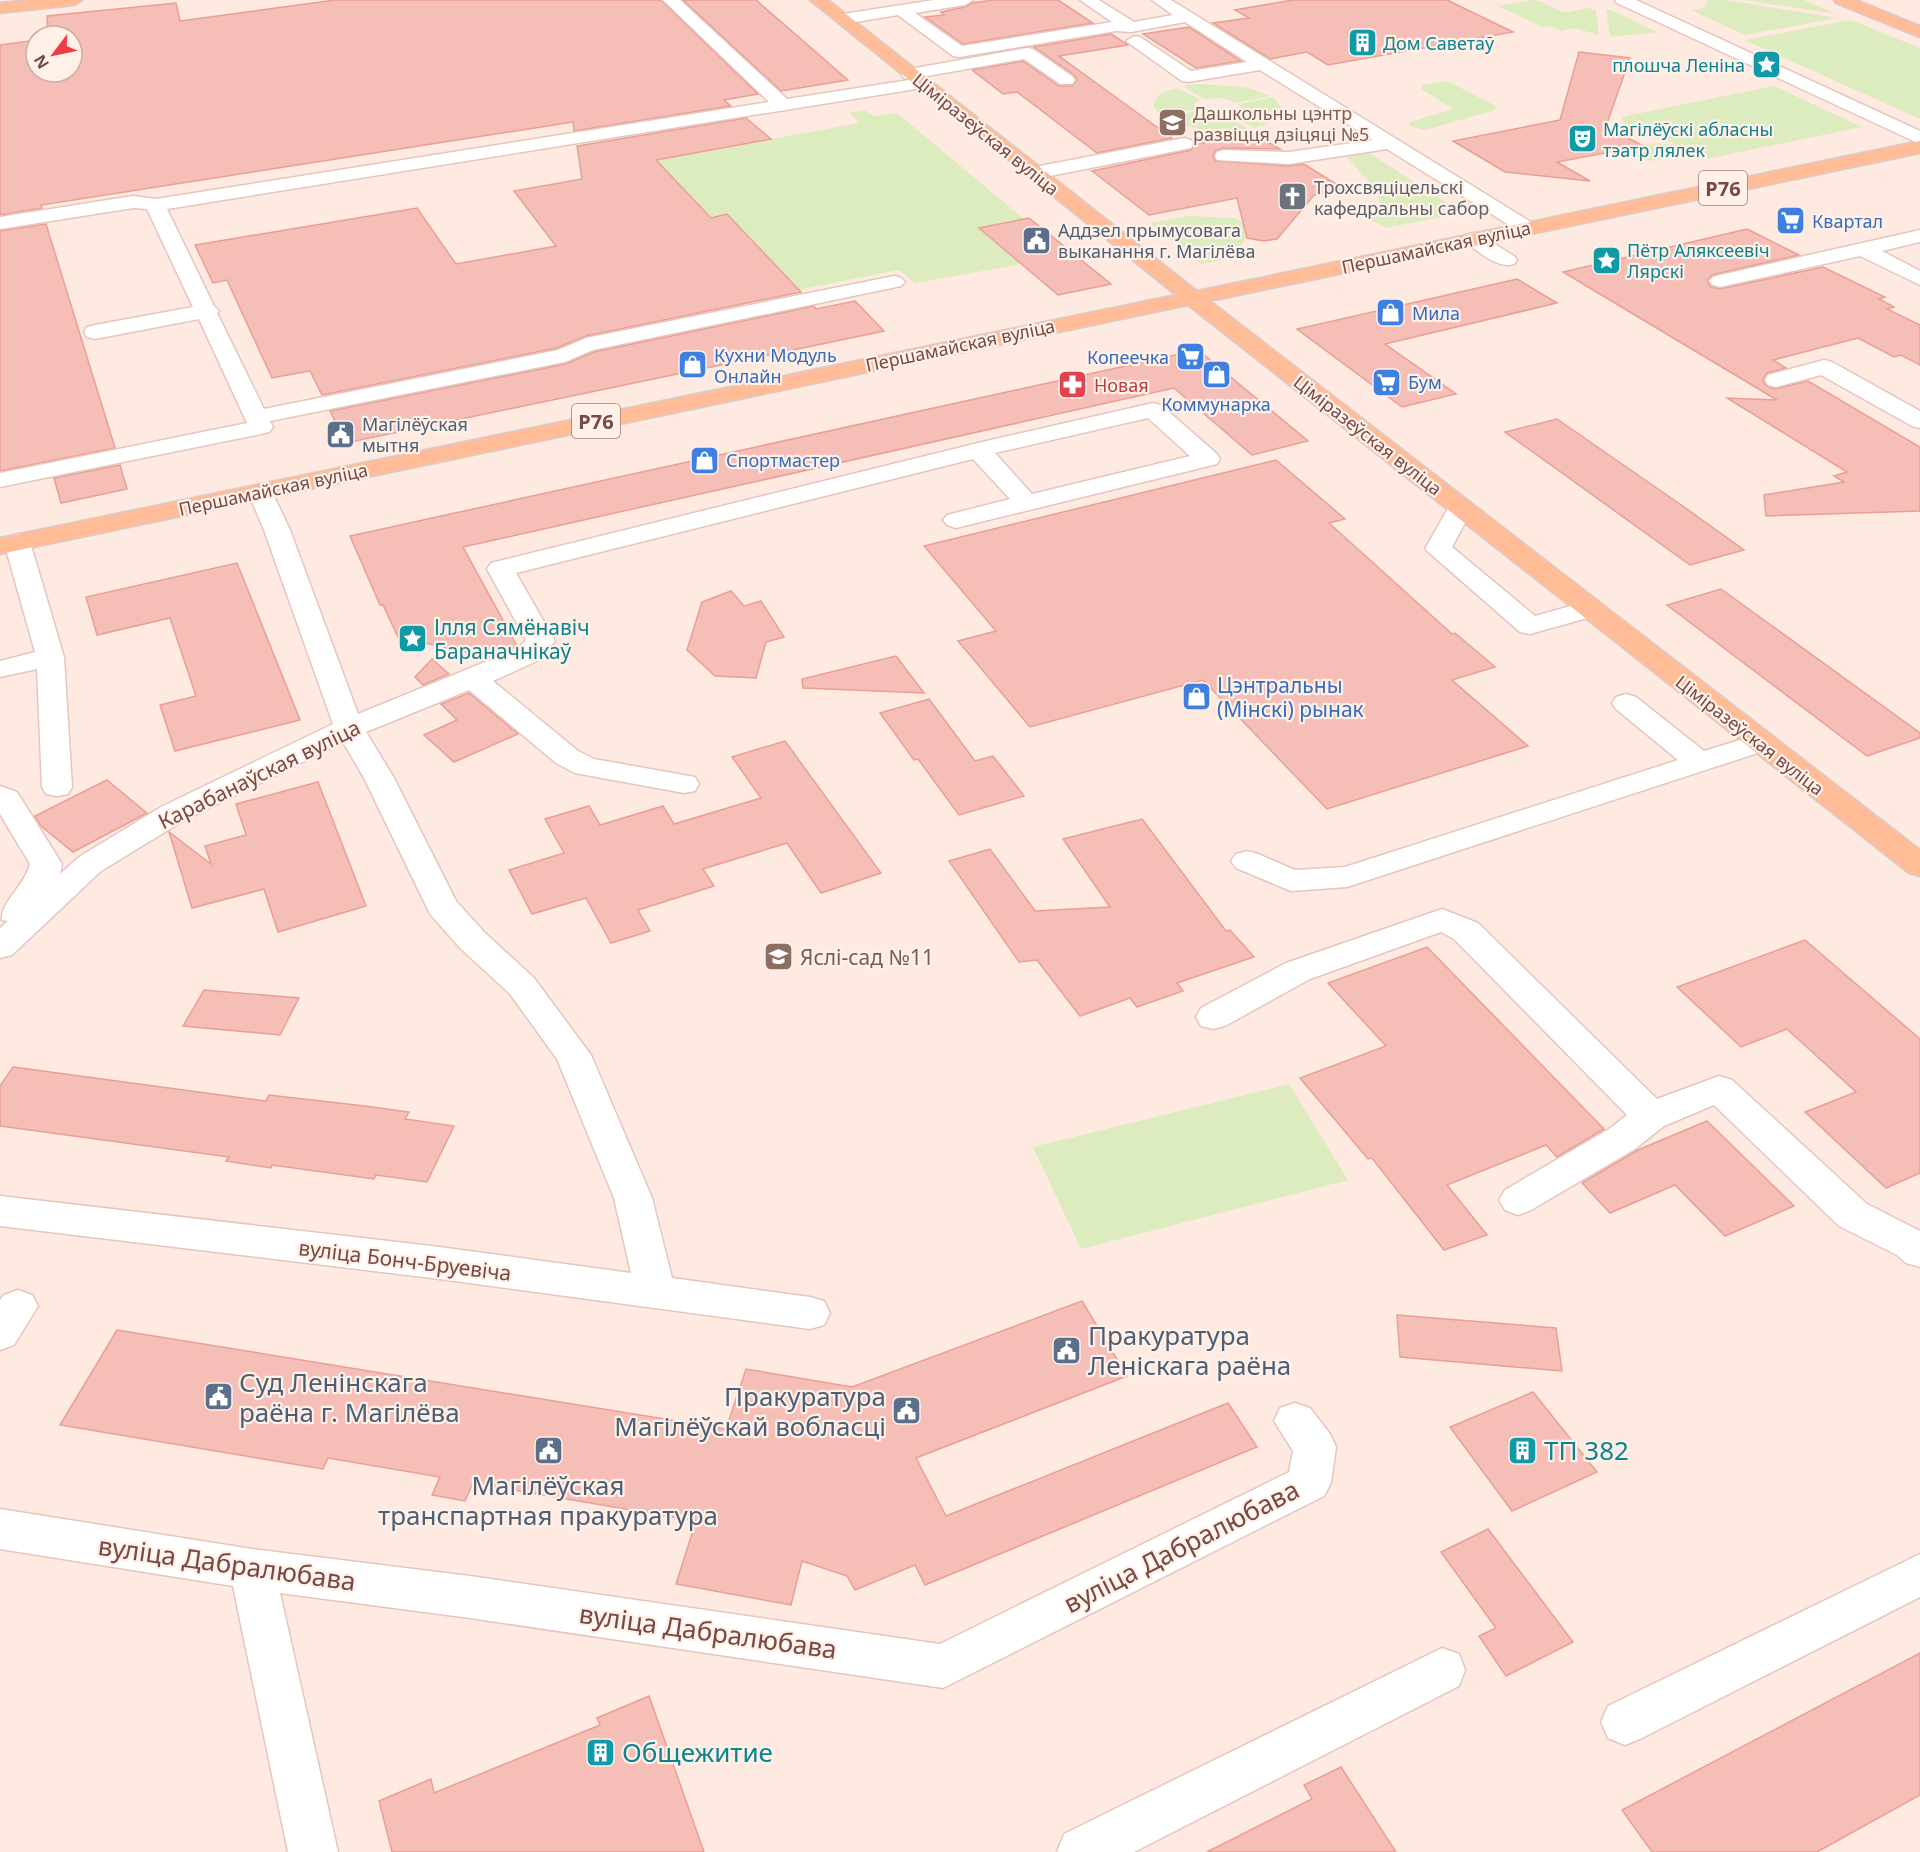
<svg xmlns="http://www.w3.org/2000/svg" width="1920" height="1852" font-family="'Noto Sans',sans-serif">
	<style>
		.green { fill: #ddecbe }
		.building { fill: #f5beb6; stroke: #e99f95; stroke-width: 1.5 }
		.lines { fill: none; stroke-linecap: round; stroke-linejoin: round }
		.minor-casing { stroke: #e4c6bf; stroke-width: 3 }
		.major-casing { stroke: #d9cccb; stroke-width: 3 }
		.minor { fill: #fff; fill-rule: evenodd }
		.major { fill: #ffbc96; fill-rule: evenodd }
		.labels { text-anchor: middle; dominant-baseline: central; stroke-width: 4.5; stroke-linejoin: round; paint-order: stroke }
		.far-culture-label { font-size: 18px; fill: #0d838f; stroke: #fff0e8; text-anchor: start }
		.far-education-label { font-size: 18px; fill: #785e54; stroke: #fff0e8; text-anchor: start }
		.far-street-label { font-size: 18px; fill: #764a46; stroke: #fff0e8 }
		.far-worship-label { font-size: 18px; fill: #5b616d; stroke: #fff0e8; text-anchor: start }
		.far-shop-label { font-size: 18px; fill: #366cbe; stroke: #fff0e8; text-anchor: start }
		.far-service-label { font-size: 18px; fill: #4e5e75; stroke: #fff0e8; text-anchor: start }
		.far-health-label { font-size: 18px; fill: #be3a42; stroke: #fff0e8; text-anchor: start }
		.shield { fill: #fff0e8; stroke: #9f7c77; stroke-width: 1.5 }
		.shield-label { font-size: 20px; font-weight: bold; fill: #764a46 }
		.culture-label { font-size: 21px; fill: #0d838f; stroke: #fff0e8; text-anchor: start }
		.shop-label { font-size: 21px; fill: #366cbe; stroke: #fff0e8; text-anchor: start }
		.street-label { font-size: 21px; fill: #764a46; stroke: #fff0e8 }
		.education-label { font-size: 21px; fill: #785e54; stroke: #fff0e8; text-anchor: start }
		.near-service-label { font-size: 26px; fill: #4e5e75; stroke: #fff0e8; text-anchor: start }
		.near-culture-label { font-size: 26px; fill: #0d838f; stroke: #fff0e8; text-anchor: start }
		.near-street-label { font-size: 26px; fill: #764a46; stroke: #fff0e8 }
	</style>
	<rect width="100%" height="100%" fill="#feeae0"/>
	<g class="green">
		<path d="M1533,0c12,0 21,11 33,12 11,0 20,-7 30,-2l3,25 -25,-7 -13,3 -10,-5 -9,1 -44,-21z"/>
		<polygon points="1707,0 1725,0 1837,18 1745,35 1691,10 1704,8"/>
		<polygon points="1744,0 1804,0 1837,14"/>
		<polygon points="1606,10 1611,10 1657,32 1610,37"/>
		<polygon points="1851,20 1920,48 1920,119 1744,40"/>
		<polygon points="1447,81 1496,106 1495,110 1425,130 1410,126 1409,123 1413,121 1453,109 1421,89 1423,85"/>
		<polygon points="1198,84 1246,87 1271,96 1237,103 1222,98 1204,99 1183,86"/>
		<polygon points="1774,86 1862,127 1706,159 1690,151 1650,161 1626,149 1657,143 1679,146 1670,141 1656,139 1624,123 1621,117"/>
		<path d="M1178,88l22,12 -6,4 2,5 -35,7 -8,-10c3,-12 14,-16 25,-18z"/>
		<polygon points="1273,97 1282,108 1281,114 1266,124 1254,128 1231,114 1241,109 1239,104"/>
		<polygon points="865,110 873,116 897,113 1024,219 980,228 1022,264 915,283 899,270 799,290 728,214 711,217 656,160 859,123 850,113"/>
		<path d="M1197,111l10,3 18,1 23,14c-29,4 -59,1 -85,-11z"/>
		<path d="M1364,150l99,63 -78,15 -20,-12 7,-3 8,-10c-3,-18 -21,-30 -32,-45l1,-4z"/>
		<polygon points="1189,216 1234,218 1254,228 1239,248 1247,255 1201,264 1150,223"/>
		<polygon points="1289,1084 1348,1180 1081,1249 1033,1147"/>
	</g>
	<g class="building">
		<polygon points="335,0 661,0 758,94 724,100 731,106 574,131 573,122 41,205 42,208 0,215 0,45 36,40 36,72 72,72 72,36 48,36 47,16 176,3 180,21"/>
		<polygon points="683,0 756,0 848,80 781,91"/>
		<polygon points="993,0 1058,0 1093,23 963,44 925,17 944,15 941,12 965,7 972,3"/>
		<polygon points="1293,0 1447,0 1513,32 1328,65 1307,52 1270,59 1213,23 1249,18 1235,10"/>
		<polygon points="1189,27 1241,61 1196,68 1143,34"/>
		<polygon points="1111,34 1128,45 1059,56 1172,138 1097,153 1017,92 1003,94 972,70 1023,61 1059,86 1072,86 1077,80 1074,75 1034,47"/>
		<polygon points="1579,52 1630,58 1606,126 1643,146 1557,162 1590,181 1505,172 1453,141 1560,120"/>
		<polygon points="746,118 771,139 656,160 711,218 727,214 801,292 586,336 557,348 322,395 310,371 272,378 227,280 213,283 195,245 417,208 456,264 556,246 514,191 582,179 577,146"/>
		<polygon points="1256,135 1280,149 1223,148 1215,151 1213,155 1215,161 1289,166 1304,164 1344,189 1314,195 1277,239 1263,241 1247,238 1237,198 1149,215 1092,171 1191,150 1195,144"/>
		<polygon points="1029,218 1111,284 1058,295 979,228"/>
		<polygon points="46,224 115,448 0,471 0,231"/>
		<polygon points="1747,229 1799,255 1712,275 1707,281 1711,287 1720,289 1823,267 1885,297 1879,299 1894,307 1887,309 1920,325 1920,365 1901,355 1894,357 1858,338 1773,360 1786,368 1767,373 1763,379 1766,386 1775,389 1808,381 1920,447 1920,511 1766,516 1764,495 1844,482 1834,476 1847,472 1727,398 1777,400 1563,272"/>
		<polygon points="1517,279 1557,303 1385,344 1456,394 1402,407 1297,329"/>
		<polygon points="855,301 884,331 346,443 330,411 565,364 594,352 814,306 816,309"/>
		<polygon points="1198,350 1308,441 1252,455 1174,388 463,547 517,646 488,657 398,637 383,605 380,605 350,536"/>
		<polygon points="1557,419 1677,502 1744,550 1690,565 1505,432"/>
		<polygon points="1276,460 1345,519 1329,523 1452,634 1455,633 1495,667 1452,680 1528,746 1327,809 1203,680 1030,727 958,641 996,631 924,546"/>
		<polygon points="120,465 127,489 61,503 54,478"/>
		<polygon points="237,563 300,720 175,751 160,705 196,696 170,618 97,635 86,597"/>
		<polygon points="1721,589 1920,733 1920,738 1867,756 1667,605"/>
		<polygon points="731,591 744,606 761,601 784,637 766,642 756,678 715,676 687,650 702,602"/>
		<polygon points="896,656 924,693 803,688 802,679"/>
		<polygon points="432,659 449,674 423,685 415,677"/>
		<polygon points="469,693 518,734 454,762 424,735 457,720 441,704"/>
		<polygon points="929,699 975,761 993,756 1024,796 959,815 918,759 914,760 880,713"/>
		<polygon points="785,741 881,873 821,893 787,843 703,869 714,886 638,910 650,931 611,943 586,898 532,914 509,870 564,853 545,819 589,806 600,825 663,806 674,824 761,798 732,757"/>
		<polygon points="107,780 147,813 73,852 41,826 35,816"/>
		<polygon points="318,782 366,906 278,932 264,889 192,908 169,832 211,864 205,846 246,835 236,804"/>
		<polygon points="1142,819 1226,931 1230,930 1254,957 1177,983 1183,991 1137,1007 1130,998 1080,1016 1037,960 1019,962 949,861 990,849 1035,911 1110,907 1063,839"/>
		<polygon points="1805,940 1920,1039 1920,1173 1886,1188 1805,1112 1856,1092 1787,1029 1741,1047 1677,987"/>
		<polygon points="1427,947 1604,1129 1557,1157 1546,1145 1447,1185 1487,1235 1444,1250 1372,1158 1368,1159 1300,1078 1386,1046 1328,983"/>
		<polygon points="204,990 299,998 280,1035 183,1026"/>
		<polygon points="13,1067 266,1101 269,1095 365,1106 409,1112 405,1119 454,1126 427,1182 376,1175 374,1179 272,1165 271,1168 226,1161 229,1157 0,1126 0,1086"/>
		<polygon points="1707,1121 1794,1206 1725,1236 1675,1185 1610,1213 1582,1183 1638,1150"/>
		<polygon points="1082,1301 1127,1376 916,1458 946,1516 1228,1403 1257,1447 925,1585 915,1565 855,1590 847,1576 802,1561 791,1605 676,1584 696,1521 473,1483 465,1501 432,1495 440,1477 328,1458 323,1469 60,1425 117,1330 726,1429 746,1369 852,1387"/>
		<polygon points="1397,1315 1556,1328 1562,1371 1400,1357"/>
		<polygon points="1533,1392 1597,1472 1512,1511 1450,1427"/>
		<polygon points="1488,1529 1573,1642 1506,1676 1479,1636 1496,1628 1441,1552"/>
		<polygon points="1920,1653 1920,1795 1817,1852 1652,1852 1622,1810"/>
		<polygon points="649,1696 704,1852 392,1852 379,1801 431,1779 434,1793 600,1725 597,1718"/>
		<polygon points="1341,1767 1396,1852 1207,1852 1312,1799 1304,1785"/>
	</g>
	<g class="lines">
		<defs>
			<g id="minor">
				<polygon points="663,0 680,0 787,99 922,78 928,79 931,83 928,87 922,88 167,209 214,306 219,311 217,313 264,409 558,350 586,338 894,276 901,278 905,282 901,286 593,350 565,362 270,421 273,427 269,432 261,434 0,487 0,473 247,423 199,319 95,339 87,337 84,332 87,327 95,325 193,307 147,209 133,208 0,229 0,217 133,196 156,199 769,102"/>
				<polygon points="934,0 973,0 965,5 915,13 962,46 1112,22 1080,0 1099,0 1134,22 1173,15 1152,0 1171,0 1534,224 1537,228 1534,232 1520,232 1387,149 1289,164 1217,160 1215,156 1217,152 1224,150 1289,152 1373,140 1260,70 1188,82 1182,81 1126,41 1134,36 1140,37 1191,71 1247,62 1185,22 1131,32 1116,31 959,57 953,56 898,15 843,24 835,19 843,14"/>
				<polygon points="1615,0 1636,0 1920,131 1920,144 1617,3"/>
				<polygon points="1027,48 1033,49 1072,76 1075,80 1072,84 1060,84 1024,59 910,79 904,78 901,74 904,70 910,69"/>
				<polygon points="1184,138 1191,140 1193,144 1191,148 1035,179 1028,177 1025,173 1028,169 1035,167"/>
				<polygon points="1920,230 1920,242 1882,251 1920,271 1920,285 1860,256 1720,287 1713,285 1709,281 1713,277 1720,275"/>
				<path d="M1473,233l7,2 34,21 3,4 -3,4c-17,5 -34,-12 -48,-21l-3,-4 3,-4z"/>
				<polygon points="1824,360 1832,362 1920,411 1920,428 1912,426 1821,375 1776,387 1768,385 1765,380 1768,375"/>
				<path d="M1153,403l8,2 56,49 3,5 -3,5 -261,64 -9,-3 -4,-5 4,-5 63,-16 -37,-40 -457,114 39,68 -18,20 -44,20 85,70 16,8 101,18 4,7 -4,7 -11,2 -109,-20 -19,-10 -87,-73 -103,42 28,46 62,123 28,31 50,46 57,77 61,143 20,80 138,19 14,4 6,12 -6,12 -14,4 -378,-51 -432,-52v-30l432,50 199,27 -17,-75 -57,-139 -47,-65 -50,-46 -30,-34 -66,-136 -21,-36 -160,79 -82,50 -89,84 -12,3v-30l8,-7 -6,-1c-2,-17 23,-35 28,-56l-30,-50v-28l17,6 45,72 -2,10 19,-17 82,-50 172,-83 -69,-194 -16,-38 3,-5 9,-2 9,2 3,5 18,38 68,184 159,-65 9,-9 -39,-71 4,-6 487,-120zM1148,418l42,38 -158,38 -37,-41z"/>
				<polygon points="1460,500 1469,503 1473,508 1452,547 1535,616 1588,601 1598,603 1602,609 1598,615 1530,634 1520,632 1425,549 1451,503"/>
				<polygon points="17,534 26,537 30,542 64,657 72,787 68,794 57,796 46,794 42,787 37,669 0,677 0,661 35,652 4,542 8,537"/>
				<polygon points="1626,694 1636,697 1704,751 1760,734 1770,737 1775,743 1770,749 1347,887 1291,891 1236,868 1231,861 1236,854 1247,851 1258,854 1295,870 1345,867 1678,760 1616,709 1612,703 1616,697"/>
				<polygon points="1442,909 1478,923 1657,1099 1719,1076 1732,1080 1867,1204 1920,1231 1920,1267 1906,1263 1897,1255 1839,1226 1714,1105 1664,1126 1635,1149 1531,1210 1518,1215 1505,1210 1499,1200 1505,1190 1609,1129 1627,1115 1454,939 1441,932 1310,979 1225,1026 1213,1029 1201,1026 1196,1017 1201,1008 1286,963"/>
				<polygon points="18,1290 32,1295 38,1306 14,1345 0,1350 0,1300 4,1295"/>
				<polygon points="1295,1403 1310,1408 1330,1434 1336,1447 1331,1483 1324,1496 943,1688 470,1618 280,1593 338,1852 288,1852 233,1586 0,1549 0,1509 252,1549 470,1576 940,1644 1289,1472 1293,1451 1274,1421 1280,1408"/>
				<polygon points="1920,1554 1920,1597 1642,1738 1625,1745 1608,1738 1601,1722 1608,1706"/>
				<polygon points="1442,1648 1459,1654 1465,1670 1459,1686 1134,1852 1057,1852 1064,1834"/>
			</g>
			<g id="major">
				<polygon points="30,0 82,0 74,5 0,13 0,3"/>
				<polygon points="810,0 828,0 1197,291 1920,141 1920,153 1210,301 1920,850 1920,876 1909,873 1188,305 0,554 0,538 1176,295"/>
				<polygon points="1834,0 1856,0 1920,26 1920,37 1836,3"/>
			</g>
		</defs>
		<use href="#minor" class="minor-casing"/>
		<use href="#major" class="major-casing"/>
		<use href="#minor" class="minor"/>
		<use href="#major" class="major"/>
	</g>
	<defs>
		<symbol id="building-square" viewBox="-11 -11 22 22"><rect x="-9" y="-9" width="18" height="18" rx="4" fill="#0f9aa8" stroke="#fff0e8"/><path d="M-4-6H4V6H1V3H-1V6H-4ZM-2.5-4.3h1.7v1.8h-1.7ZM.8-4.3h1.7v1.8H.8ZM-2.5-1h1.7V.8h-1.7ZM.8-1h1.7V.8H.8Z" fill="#fff"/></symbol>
		<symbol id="sight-square" viewBox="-11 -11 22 22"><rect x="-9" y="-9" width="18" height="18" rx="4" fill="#0f9aa8" stroke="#fff0e8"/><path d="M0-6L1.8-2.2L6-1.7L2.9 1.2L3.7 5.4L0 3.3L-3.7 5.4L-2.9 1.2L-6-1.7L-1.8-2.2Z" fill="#fff"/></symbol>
		<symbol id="school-square" viewBox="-11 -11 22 22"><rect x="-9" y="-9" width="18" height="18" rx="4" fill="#8d6e63" stroke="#fff0e8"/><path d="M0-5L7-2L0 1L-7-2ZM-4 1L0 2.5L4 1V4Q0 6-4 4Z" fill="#fff"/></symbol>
		<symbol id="theatre-square" viewBox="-11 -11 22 22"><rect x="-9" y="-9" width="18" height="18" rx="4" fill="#0f9aa8" stroke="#fff0e8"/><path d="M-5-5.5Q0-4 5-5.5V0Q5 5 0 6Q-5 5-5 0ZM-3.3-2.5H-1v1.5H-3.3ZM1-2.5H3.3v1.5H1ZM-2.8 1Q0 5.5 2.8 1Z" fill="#fff"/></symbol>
		<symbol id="church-square" viewBox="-11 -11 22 22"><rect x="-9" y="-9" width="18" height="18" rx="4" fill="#6b7280" stroke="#fff0e8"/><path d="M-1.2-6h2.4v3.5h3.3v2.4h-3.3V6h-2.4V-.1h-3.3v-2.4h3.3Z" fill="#fff"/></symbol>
		<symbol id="supermarket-square" viewBox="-11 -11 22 22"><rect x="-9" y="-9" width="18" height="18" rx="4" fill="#3f7fe0" stroke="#fff0e8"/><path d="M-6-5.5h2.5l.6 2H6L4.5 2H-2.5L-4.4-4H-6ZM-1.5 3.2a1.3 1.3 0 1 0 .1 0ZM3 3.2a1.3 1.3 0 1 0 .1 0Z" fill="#fff"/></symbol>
		<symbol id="civic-square" viewBox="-11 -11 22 22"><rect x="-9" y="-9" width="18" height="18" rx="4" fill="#5c6f8a" stroke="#fff0e8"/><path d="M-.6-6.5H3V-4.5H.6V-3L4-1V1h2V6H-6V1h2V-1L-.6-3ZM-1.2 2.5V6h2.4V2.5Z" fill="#fff"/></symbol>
		<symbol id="shop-square" viewBox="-11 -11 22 22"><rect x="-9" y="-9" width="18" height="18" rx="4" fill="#3f7fe0" stroke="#fff0e8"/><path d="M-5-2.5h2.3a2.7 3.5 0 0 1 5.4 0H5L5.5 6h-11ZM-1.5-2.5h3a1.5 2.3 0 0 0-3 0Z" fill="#fff"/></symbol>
		<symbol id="pharmacy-square" viewBox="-11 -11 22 22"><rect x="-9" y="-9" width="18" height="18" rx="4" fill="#e0444e" stroke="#fff0e8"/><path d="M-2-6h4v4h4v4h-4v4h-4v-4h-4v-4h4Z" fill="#fff"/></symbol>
	</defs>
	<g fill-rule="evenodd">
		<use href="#building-square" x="1346" y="26" width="33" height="33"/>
		<use href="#sight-square" x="1750" y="48" width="33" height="33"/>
		<use href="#school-square" x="1156" y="106" width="33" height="33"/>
		<use href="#theatre-square" x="1566" y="122" width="33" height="33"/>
		<use href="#church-square" x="1276" y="180" width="33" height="33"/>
		<use href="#supermarket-square" x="1774" y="204" width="33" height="33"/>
		<use href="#civic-square" x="1020" y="224" width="33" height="33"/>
		<use href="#sight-square" x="1590" y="244" width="33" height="33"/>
		<use href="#shop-square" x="1374" y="296" width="33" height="33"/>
		<use href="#supermarket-square" x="1174" y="340" width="33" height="33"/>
		<use href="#shop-square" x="676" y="348" width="33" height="33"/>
		<use href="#shop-square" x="1200" y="358" width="33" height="33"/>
		<use href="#supermarket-square" x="1370" y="366" width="33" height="33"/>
		<use href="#pharmacy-square" x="1056" y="368" width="33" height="33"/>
		<use href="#civic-square" x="324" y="418" width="33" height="33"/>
		<use href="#shop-square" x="688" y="444" width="33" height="33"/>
		<use href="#sight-square" x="396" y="622" width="33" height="33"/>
		<use href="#shop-square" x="1180" y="680" width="33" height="33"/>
		<use href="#school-square" x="762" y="940" width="33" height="33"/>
		<use href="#civic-square" x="1050" y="1334" width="33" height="33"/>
		<use href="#civic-square" x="202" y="1380" width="33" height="33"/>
		<use href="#civic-square" x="890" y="1394" width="33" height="33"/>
		<use href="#building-square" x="1506" y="1434" width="33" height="33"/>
		<use href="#civic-square" x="532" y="1434" width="33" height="33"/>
		<use href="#building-square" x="584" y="1736" width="33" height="33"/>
	</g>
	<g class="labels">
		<g class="far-culture-label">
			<text x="1383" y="43">Дом Саветаў</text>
			<text x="1745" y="65" text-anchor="end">плошча Леніна</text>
			<text x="1603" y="129">Магілёўскі абласны<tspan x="1603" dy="21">тэатр лялек</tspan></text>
			<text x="1627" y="250">Пётр Аляксеевіч<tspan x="1627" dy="21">Лярскі</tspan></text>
		</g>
		<g class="far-education-label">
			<text x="1193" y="113">Дашкольны цэнтр<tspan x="1193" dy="21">развіцця дзіцяці №5</tspan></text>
		</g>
		<g class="far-street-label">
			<text transform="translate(986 134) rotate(39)">Ціміразеўская вуліца</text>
			<text transform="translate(1436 247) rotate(-12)">Першамайская вуліца</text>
			<text transform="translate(960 345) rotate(-12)">Першамайская вуліца</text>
			<text transform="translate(1368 435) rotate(38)">Ціміразеўская вуліца</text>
			<text transform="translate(273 489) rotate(-12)">Першамайская вуліца</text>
			<text transform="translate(1750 735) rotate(38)">Ціміразеўская вуліца</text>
		</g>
		<g class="far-worship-label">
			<text x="1314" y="187">Трохсвяціцельскі<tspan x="1314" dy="21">кафедральны сабор</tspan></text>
		</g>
		<g class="far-shop-label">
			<text x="1812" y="221">Квартал</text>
			<text x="1412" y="313">Мила</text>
			<text x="714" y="355">Кухни Модуль<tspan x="714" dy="21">Онлайн</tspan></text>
			<text x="1169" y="357" text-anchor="end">Копеечка</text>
			<text x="1408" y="382">Бум</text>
			<text x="1216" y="404" text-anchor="middle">Коммунарка</text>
			<text x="726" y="460">Спортмастер</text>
		</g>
		<g class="far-service-label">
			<text x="1058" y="230">Аддзел прымусовага<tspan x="1058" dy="21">выканання г. Магілёва</tspan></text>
			<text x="362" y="424">Магілёўская<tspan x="362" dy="21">мытня</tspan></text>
		</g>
		<g class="far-health-label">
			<text x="1094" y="385">Новая</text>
		</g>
		<g class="shield">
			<rect x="1699" y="171" width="48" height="34" rx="4.5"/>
			<rect x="572" y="404" width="48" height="34" rx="4.5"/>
		</g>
		<g class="shield-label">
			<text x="1723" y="188">Р76</text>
			<text x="596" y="421">Р76</text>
		</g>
		<g class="culture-label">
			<text x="434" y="627">Ілля Сямёнавіч<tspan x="434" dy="24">Бараначнікаў</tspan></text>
		</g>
		<g class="shop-label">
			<text x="1217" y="685">Цэнтральны<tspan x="1217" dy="24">(Мінскі) рынак</tspan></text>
		</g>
		<g class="street-label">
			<text transform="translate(259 774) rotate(-26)">Карабанаўская вуліца</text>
			<text transform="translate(405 1260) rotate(7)">вуліца Бонч-Бруевіча</text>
		</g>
		<g class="education-label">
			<text x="800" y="957">Яслі-сад №11</text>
		</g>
		<g class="near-service-label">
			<text x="1088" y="1335">Пракуратура<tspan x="1088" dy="30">Леніскага раёна</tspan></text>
			<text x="239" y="1382">Суд Ленінскага<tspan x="239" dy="30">раёна г. Магілёва</tspan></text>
			<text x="886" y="1396" text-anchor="end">Пракуратура<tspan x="886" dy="30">Магілёўскай вобласці</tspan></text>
			<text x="548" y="1485" text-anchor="middle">Магілёўская<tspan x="548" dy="30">транспартная пракуратура</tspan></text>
		</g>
		<g class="near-culture-label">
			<text x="1544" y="1450">ТП 382</text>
			<text x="622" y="1752">Общежитие</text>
		</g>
		<g class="near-street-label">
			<text transform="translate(1181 1546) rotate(-27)">вуліца Дабралюбава</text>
			<text transform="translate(227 1563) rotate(8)">вуліца Дабралюбава</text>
			<text transform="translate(708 1631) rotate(8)">вуліца Дабралюбава</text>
		</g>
	</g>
	<g transform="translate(54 54) rotate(238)"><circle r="28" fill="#fff0e8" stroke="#c8aea7" stroke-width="1.5"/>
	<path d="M0-4.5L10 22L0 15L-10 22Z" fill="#f13c45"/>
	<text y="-9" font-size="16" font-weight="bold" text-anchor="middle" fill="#764a46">N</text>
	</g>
</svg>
